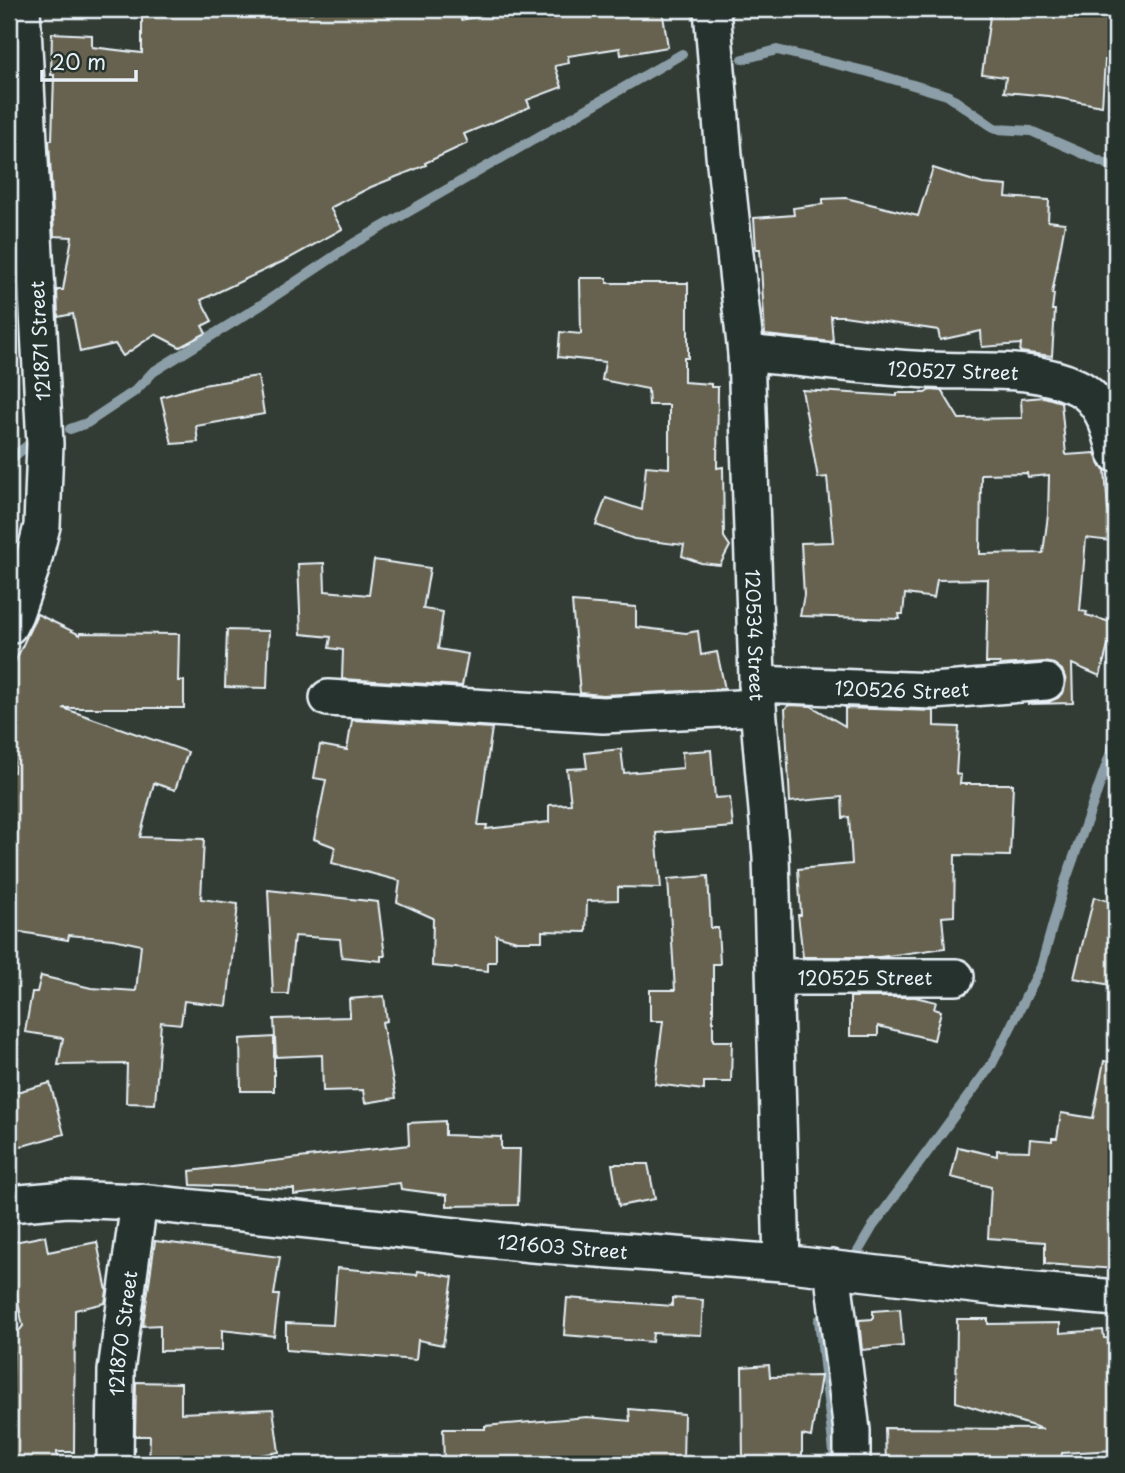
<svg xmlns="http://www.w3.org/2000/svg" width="1125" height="1473" font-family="'Playpen Sans',sans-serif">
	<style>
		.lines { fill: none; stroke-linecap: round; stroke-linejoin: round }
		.stream { stroke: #8c9fa8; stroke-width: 10 }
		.building { fill: #66624f; stroke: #e8f1f8; stroke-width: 2; fill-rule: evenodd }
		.minor-casing { stroke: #e8f1f8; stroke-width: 40 }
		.minor { stroke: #26332d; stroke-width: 35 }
		.labels { text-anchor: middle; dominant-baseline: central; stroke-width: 6; stroke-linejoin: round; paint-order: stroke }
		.street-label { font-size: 19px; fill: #e8f1f8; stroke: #26332d }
	</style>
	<rect width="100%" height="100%" fill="#333c34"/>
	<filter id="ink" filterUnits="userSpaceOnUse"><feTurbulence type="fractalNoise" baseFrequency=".0143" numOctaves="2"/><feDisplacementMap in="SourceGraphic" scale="14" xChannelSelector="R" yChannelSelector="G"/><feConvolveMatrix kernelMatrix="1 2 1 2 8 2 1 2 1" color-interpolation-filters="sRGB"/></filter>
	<g filter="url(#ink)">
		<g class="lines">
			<g class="stream">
				<polyline points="743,59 777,50 869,72 947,95 996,129 1031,131 1116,168"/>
				<polyline points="70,429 87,423 135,391 153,372 258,307 356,242 682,54"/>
				<polyline points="9,460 27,446"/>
				<polyline points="853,1260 873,1226 992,1064 1041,967 1064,885 1116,738"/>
				<polyline points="819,1320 835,1461"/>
			</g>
		</g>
		<g class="building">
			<polygon points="142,9 259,9 259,14 312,13 312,9 461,9 461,20 514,9 662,9 668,47 621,55 620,48 568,56 569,63 555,66 562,87 527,100 530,107 464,134 468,143 425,163 426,165 371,187 330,208 342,229 288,259 201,300 212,321 202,326 206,333 180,347 155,334 123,356 115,344 80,352 73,314 58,317 57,290 63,290 72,237 54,236 49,140 52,140 54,75 51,75 52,33 92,35 92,47 142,53"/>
			<polygon points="991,9 1116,9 1116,60 1105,60 1102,106 1048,96 1004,92 1006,77 982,74"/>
			<polygon points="933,168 983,184 1007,186 1006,197 1049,200 1048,221 1065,223 1052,294 1054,294 1052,310 1055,310 1052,356 1020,352 1021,344 982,347 981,331 940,340 938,330 844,316 831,316 833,342 765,335 760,249 756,249 754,218 794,215 793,208 823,204 823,199 846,198 918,216"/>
			<polygon points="580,278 607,278 607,283 688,283 688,358 684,358 684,382 711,384 711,387 718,387 717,468 723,467 724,537 730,546 720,565 701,563 682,556 684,545 634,539 596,525 606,498 642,510 646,466 669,468 669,405 649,405 648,389 602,380 605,362 558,357 560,332 581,334"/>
			<polygon points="9,291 17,291 19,324 9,325"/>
			<polygon points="258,376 264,414 196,426 198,442 172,444 161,397 203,385"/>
			<path d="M802,390l95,6v-3h28l5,-3 12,1 17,28 63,-1 -1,-19 23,-2 17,5 5,53 29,-2 6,14 4,3 3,40 6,1 -3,30 -25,-3 -6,73 7,1 -1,3 28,8 -14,53 -28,-12 1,39 -46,1 21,-2 10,-4 6,-7 2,-11 -4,-10 -8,-6 -10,-2 -44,3v-2h-14l2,-84 -51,1 -3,18 -29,-4 -2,20h-4l1,5 -100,-3 4,-21 -3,-52 32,-1 -6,-65 -9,1zM1027,473l1,4 21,-2 -1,40 -5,38 -63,1 1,-80z"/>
			<polygon points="374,560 430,568 423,609 443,612 438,649 468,654 462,686 342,679 343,650 329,648 331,637 301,634 298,564 324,563 325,591 369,595"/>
			<polygon points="572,602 636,607 636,627 686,633 698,631 701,655 717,652 725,689 603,695 580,693"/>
			<polygon points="37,614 80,635 80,633 179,634 178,681 184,681 184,708 63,708 188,752 175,790 154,783 140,837 204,839 201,899 238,904 227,1006 184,1001 181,1024 161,1022 155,1104 126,1103 127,1064 58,1065 63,1038 25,1032 32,992 37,992 41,976 91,988 136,991 141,945 113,939 69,935 68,940 9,930 9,770 14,772 16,703 9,699 9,675"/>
			<polygon points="227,630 269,631 267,688 225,687"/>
			<polygon points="789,705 811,706 845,726 845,708 934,711 934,726 959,727 956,774 961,775 960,784 1013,784 1010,856 955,855 954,916 942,917 945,948 880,957 803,957 798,915 801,915 798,869 852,864 849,817 843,818 842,797 790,802 785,709"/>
			<polygon points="352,720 492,728 478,825 487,825 486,829 549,822 549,805 571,804 567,769 587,768 585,753 621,749 624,773 683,768 682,752 711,750 715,798 730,797 733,827 656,833 661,888 618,887 618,900 587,901 586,932 542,931 542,941 517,941 496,935 496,962 488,962 488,971 432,966 433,918 397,902 400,881 332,863 335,847 314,839 326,780 314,778 320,745 347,750"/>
			<polygon points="708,876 711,928 718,928 720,964 713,964 713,1041 732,1041 731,1082 704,1082 704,1090 655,1084 663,1021 650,1021 650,990 675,990 668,879"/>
			<polygon points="268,890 378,902 385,956 381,956 381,961 342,957 340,939 294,936 288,994 273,994"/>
			<polygon points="1094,897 1116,903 1116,986 1074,978"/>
			<polygon points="384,996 387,1021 382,1022 396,1098 365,1103 363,1090 323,1091 322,1055 276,1057 274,1019 350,1017 349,999"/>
			<polygon points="850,997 915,997 936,1002 934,1009 941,1011 934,1040 878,1026 878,1036 850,1036"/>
			<polygon points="274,1037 274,1091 241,1091 240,1039"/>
			<polygon points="1104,1061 1116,1063 1116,1269 1045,1264 1045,1242 988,1238 991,1187 951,1177 958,1147 997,1156 997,1150 1029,1151 1030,1139 1052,1141 1052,1138 1057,1138 1061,1113 1093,1118"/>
			<polygon points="50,1083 64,1134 9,1150 9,1094"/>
			<polygon points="445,1121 445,1135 501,1137 501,1149 520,1149 518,1205 447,1206 447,1195 401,1189 400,1183 294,1195 294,1189 191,1185 190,1171 409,1145 408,1123"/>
			<polygon points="612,1164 648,1164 655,1199 619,1206"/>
			<polygon points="45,1236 48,1252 97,1242 107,1291 105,1303 75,1310 74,1452 57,1452 58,1464 11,1464 14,1337 23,1326 9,1260 9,1243"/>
			<polygon points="155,1241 280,1257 274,1295 279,1295 274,1336 222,1330 222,1350 160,1351 160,1325 143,1326"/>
			<polygon points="337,1268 417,1275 418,1271 453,1277 443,1345 418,1340 416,1360 286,1350 286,1323 333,1325"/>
			<polygon points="567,1298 672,1306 672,1298 703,1300 701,1335 653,1333 652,1342 564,1335"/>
			<polygon points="900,1309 903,1346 862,1350 859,1320 873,1319 873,1311"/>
			<polygon points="957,1319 988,1319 988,1324 1060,1323 1060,1333 1103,1330 1104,1338 1116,1339 1116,1450 1062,1453 1060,1464 886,1464 885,1428 1043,1429 956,1402"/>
			<polygon points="769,1365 770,1377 821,1376 811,1437 802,1435 802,1461 743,1462 742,1367"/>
			<polygon points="136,1382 181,1383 181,1413 273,1409 279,1452 205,1464 149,1464 150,1436 135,1436"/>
			<polygon points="629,1409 684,1414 683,1464 444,1464 443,1429 485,1429 485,1426 587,1417 630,1421"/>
		</g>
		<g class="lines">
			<defs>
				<g id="minor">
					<path id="s1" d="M712,9l12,146 22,198 12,354 13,149 11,407"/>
					<path id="s2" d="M746,353c61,6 122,14 183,17 49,3 102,-5 148,17 25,12 34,43 39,67"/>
					<polyline points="9,626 15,614 32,566 42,526 45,444 22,9"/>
					<path id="s3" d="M757,684l176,7 113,-9"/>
					<polyline points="328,698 603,715 758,707"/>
					<path id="s4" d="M776,977h180"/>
					<path id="s5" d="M9,1204l58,-5 72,3 393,42 250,19 218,25 116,10"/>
					<polyline points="832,1268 852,1431 852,1464"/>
					<path id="s6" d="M115,1464l1,-93 23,-169"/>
				</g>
			</defs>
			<use href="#minor" class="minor-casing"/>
			<use href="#minor" class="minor"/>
		</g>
	</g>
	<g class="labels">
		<g class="street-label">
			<text transform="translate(39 341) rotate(-93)">121871 Street</text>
			<text stroke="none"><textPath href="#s2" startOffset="208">120527 Street</textPath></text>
			<text stroke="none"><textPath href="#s1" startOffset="628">120534 Street</textPath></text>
			<text stroke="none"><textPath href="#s3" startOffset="145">120526 Street</textPath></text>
			<text stroke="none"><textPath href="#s4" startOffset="89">120525 Street</textPath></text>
			<text stroke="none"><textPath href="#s5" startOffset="556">121603 Street</textPath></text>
			<text stroke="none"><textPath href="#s6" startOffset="131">121870 Street</textPath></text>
		</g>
	</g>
	<rect width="1125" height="1473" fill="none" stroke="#26332d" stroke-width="35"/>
	<rect x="18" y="18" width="1090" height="1438" fill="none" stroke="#e8f1f8" stroke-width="2.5" filter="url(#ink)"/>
	<path d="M42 70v10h94v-10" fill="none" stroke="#e8f1f8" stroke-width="3.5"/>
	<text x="52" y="70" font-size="21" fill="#e8f1f8" stroke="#26332d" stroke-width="5" paint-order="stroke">20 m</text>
</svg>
